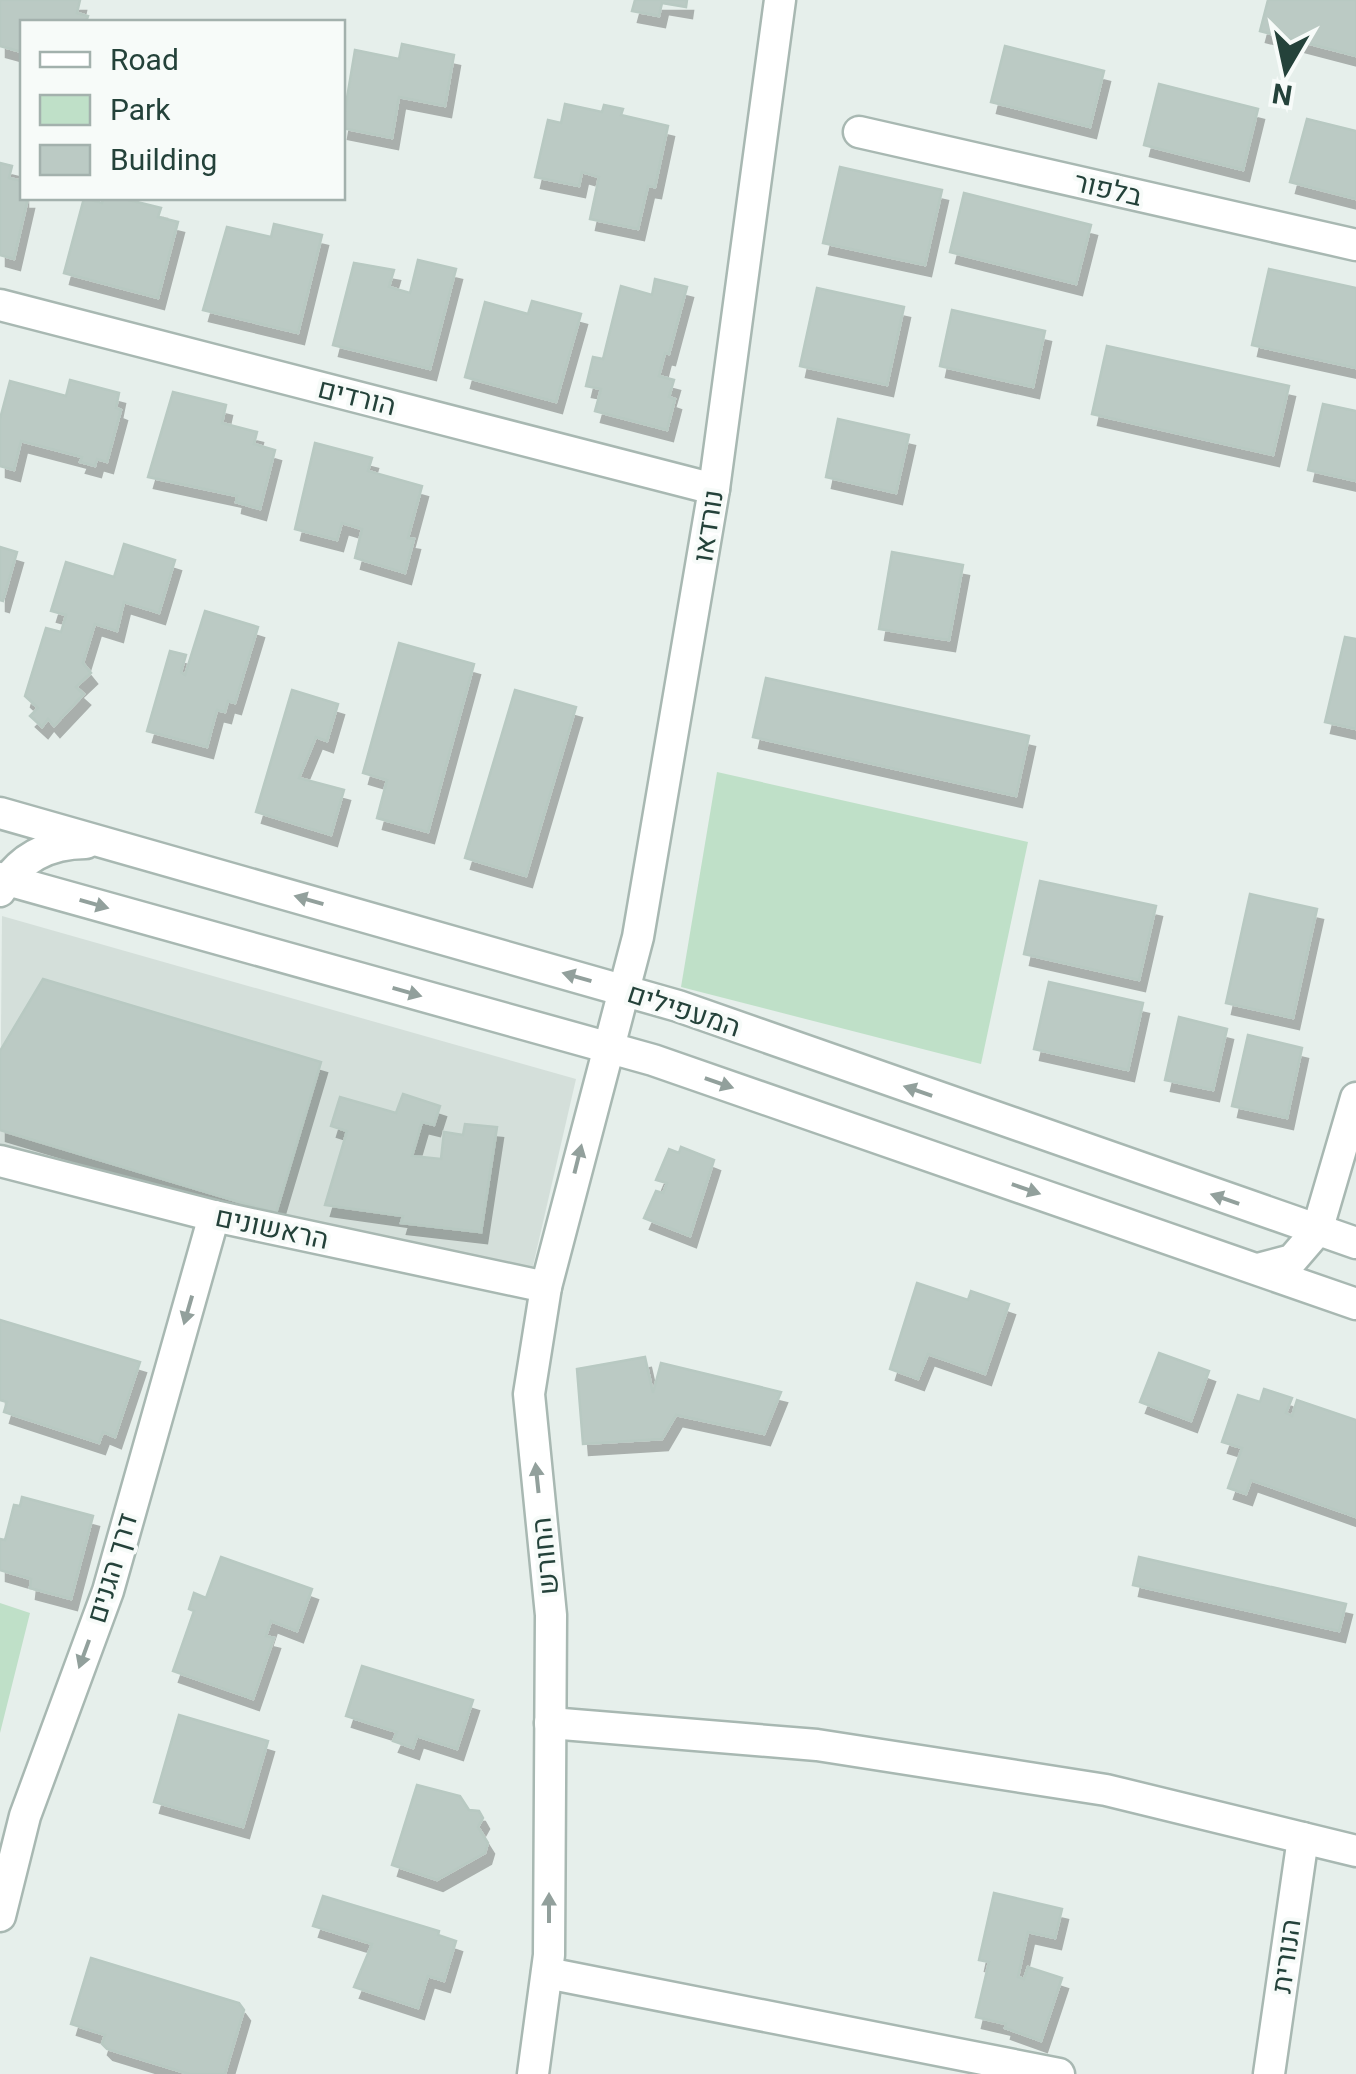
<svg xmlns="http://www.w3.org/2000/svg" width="1356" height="2074" font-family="Roboto,Heebo,sans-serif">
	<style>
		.built { fill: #d4dfda }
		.green { fill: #bfe0c8 }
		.building { fill: #bbcac4; stroke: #b8c9c2; stroke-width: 2.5; filter: url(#shadow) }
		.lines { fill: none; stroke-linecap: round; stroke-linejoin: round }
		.minor-casing { stroke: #a8b8b2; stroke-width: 35 }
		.minor { stroke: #fff; stroke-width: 30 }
		.oneway { fill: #92a09c }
		.labels { text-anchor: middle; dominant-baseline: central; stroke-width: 8; stroke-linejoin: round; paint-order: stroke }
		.street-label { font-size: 28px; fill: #24423a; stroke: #f7fbf9 }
	</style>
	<defs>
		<filter id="shadow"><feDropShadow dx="6" dy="11" stdDeviation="0" flood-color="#0004"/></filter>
	</defs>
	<rect width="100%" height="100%" fill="#e6efeb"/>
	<polygon class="built" points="2,916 576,1079 532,1270 216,1206 0,1150"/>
	<g class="green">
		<polygon points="717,772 1028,842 981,1064 681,987"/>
		<polygon points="0,1603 30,1613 0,1733"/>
	</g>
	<g class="building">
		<polygon points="0,0 80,0 77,13 88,16 86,22 22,22 22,52 0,46"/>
		<polygon points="635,0 687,0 686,7 662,3 659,16 632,11"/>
		<polygon points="1268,0 1356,0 1356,56 1260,31"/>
		<polygon points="402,44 454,55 445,106 399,97 392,138 342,128 355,50 399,59"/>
		<polygon points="1005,46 1104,71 1090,127 991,102"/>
		<polygon points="1159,84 1258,109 1243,170 1144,145"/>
		<polygon points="565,104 602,112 604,105 623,109 621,115 668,126 655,187 648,186 638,229 590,219 599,177 582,172 579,186 535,177 548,120 561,123"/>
		<polygon points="1307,119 1356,131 1356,199 1290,182"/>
		<polygon points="0,163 12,166 9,178 22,181 22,198 28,198 14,259 0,255"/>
		<polygon points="840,167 942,190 925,265 823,243"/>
		<polygon points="964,193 1091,225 1076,284 950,252"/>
		<polygon points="84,198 102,203 103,198 121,198 161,208 158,217 178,222 158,298 64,273"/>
		<polygon points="274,224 322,235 298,333 203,310 227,227 271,237"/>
		<polygon points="418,260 456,269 430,369 333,345 354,263 394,270 389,287 410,293"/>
		<polygon points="1269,269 1356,288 1356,368 1252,345"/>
		<polygon points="655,279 687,287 669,354 665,353 659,376 674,380 669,397 675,399 667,430 595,411 601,389 586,386 593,357 603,359 621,286 652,295"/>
		<polygon points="817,288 904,307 887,385 800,366"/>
		<polygon points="532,301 581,314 556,402 465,377 485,302 528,314"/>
		<polygon points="952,310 1045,331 1033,387 940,366"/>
		<polygon points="1107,346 1289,386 1273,455 1092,414"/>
		<polygon points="70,380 119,393 116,408 121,410 107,462 97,459 95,466 80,462 82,457 21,441 14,470 0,466 0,419 10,381 66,396"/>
		<polygon points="173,392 226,405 222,423 257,432 254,444 275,450 260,509 236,502 237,496 148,477"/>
		<polygon points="1323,404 1356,411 1356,481 1308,470"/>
		<polygon points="838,419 909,435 896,493 826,477"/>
		<polygon points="315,443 372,458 368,471 422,486 408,538 414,539 405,573 355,558 362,529 342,523 337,540 295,529"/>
		<polygon points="124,544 175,560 159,613 124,602 117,631 95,624 83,663 91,673 76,687 84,694 54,726 48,719 42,727 30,716 38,708 25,696 46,628 61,632 66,615 51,611 66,562 114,577"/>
		<polygon points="0,547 17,552 3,601 0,600"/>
		<polygon points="892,552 963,565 949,640 879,629"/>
		<polygon points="205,611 258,627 235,703 228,701 225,712 217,710 207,747 147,731 170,651 186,655 181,672 185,675"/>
		<polygon points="1345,637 1356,639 1356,729 1325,722"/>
		<polygon points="399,643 474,664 428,832 377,818 387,780 363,773"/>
		<polygon points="766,678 1029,736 1016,796 753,737"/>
		<polygon points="292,690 338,704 327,741 316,737 299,778 344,790 331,835 256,812"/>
		<polygon points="515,690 576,707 526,876 465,858"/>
		<polygon points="1040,881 1156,906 1139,980 1024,954"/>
		<polygon points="1250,894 1317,909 1293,1018 1226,1003"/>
		<polygon points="43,979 321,1062 276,1213 0,1130 0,1051"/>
		<polygon points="1049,982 1143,1003 1128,1070 1034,1049"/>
		<polygon points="1179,1017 1227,1029 1213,1090 1165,1080"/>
		<polygon points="1248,1035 1302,1048 1287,1118 1232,1106"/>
		<polygon points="403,1094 440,1106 434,1125 422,1122 412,1156 441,1159 444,1132 463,1135 465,1124 497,1127 481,1232 401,1223 403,1216 325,1205 347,1131 331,1126 340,1097 396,1113"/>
		<polygon points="681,1147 714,1160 690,1236 644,1218 656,1191 663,1193 667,1183 656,1180 669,1149 679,1153"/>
		<polygon points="917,1283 968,1300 971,1291 1009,1304 985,1374 928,1354 918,1379 890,1369"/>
		<polygon points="0,1320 140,1362 115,1437 103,1432 99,1443 4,1412 7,1402 0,1400"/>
		<polygon points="1159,1353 1209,1371 1191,1421 1140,1402"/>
		<polygon points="645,1357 653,1393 661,1363 781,1392 764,1434 676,1415 662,1439 583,1444 577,1369"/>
		<polygon points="1264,1389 1292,1398 1286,1413 1292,1416 1297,1400 1356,1420 1356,1517 1251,1480 1246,1494 1228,1488 1242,1448 1222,1442 1238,1395 1260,1402"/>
		<polygon points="22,1497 93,1516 71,1599 30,1588 31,1579 0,1570 0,1539 5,1540 14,1505 20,1506"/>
		<polygon points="221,1557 312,1589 297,1631 271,1621 266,1636 274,1638 253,1699 173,1671 194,1611 189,1609 194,1593 206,1598"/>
		<polygon points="1139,1557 1346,1604 1339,1631 1133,1585"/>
		<polygon points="362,1666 473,1700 457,1749 417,1736 413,1748 393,1741 397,1732 346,1716"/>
		<polygon points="179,1715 268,1741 243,1827 154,1802"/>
		<polygon points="417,1785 460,1796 469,1810 479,1811 483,1818 478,1827 488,1843 485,1853 437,1880 392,1865"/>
		<polygon points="994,1893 1062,1909 1055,1938 1028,1932 1018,1977 1024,1979 1028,1967 1062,1978 1041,2041 1005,2028 1006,2024 976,2017 989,1962 979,1960"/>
		<polygon points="323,1896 439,1931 438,1935 456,1941 444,1981 428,1976 418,2008 354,1987 372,1944 313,1926"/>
		<polygon points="91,1958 239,2003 244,2010 225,2074 189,2074 107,2049 102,2044 105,2035 71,2024"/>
	</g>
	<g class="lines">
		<defs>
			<g id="minor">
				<polyline points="859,132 1356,245"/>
				<polyline points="0,305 714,489"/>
				<polyline points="0,813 678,1006 1356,1243"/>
				<polyline points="0,878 653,1060 1356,1304"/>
				<path d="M0,891c19,-33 48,-48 86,-48"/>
				<polyline points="0,1161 214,1216 546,1287"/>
				<polyline points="1258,1269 1292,1260 1317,1231 1356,1098"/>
				<polyline points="550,1723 817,1745 1106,1790 1356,1851"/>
				<polyline points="0,1916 25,1816 108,1591 214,1216"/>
				<polyline points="547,1973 1059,2074"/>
				<polyline points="533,2074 549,1955 551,1615 529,1394 546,1287 638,937 714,489 780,0"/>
				<polyline points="1269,2074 1303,1838"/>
			</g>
		</defs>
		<use href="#minor" class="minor-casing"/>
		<use href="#minor" class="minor"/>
	</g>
	<defs><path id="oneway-solid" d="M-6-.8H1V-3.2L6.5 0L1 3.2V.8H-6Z" transform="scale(2.5)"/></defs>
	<g class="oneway">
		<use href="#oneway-solid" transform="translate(309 900) rotate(-164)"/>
		<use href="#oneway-solid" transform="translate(94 904) rotate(16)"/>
		<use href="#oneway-solid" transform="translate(577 977) rotate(-164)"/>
		<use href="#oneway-solid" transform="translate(407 992) rotate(16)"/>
		<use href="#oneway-solid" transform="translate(719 1083) rotate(19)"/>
		<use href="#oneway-solid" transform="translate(918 1091) rotate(-161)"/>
		<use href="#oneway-solid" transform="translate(578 1159) rotate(-76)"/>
		<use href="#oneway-solid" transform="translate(1026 1189) rotate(19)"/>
		<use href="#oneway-solid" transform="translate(1225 1199) rotate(-161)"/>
		<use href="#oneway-solid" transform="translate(188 1310) rotate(106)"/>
		<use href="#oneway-solid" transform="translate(537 1478) rotate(-96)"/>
		<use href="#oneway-solid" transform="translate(84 1654) rotate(110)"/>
		<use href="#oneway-solid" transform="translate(549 1908) rotate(-90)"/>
	</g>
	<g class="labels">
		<g class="street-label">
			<text transform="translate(1108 189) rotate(13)">בלפור</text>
			<text transform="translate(357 397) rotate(14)">הורדים</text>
			<text transform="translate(708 526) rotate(-81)">נורדאו</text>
			<text transform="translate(684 1010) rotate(18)">המעפילים</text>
			<text transform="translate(272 1228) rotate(12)">הראשונים</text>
			<text transform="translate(545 1556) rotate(-96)">החורש</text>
			<text transform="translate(112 1568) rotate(-73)">דרך הגנים</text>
			<text transform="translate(1286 1956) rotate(-82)">הנורית</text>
		</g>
	</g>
	<rect x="20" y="20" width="325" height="180" fill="#f7fbf9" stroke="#a3b1ad" stroke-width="2.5"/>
	<rect x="40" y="52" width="50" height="15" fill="#ffffff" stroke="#a3b1ad" stroke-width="2.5"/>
	<text x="110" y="70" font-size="30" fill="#24423a">Road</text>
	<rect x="40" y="95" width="50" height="30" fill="#bfe0c8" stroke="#a3b1ad" stroke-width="2.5"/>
	<text x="110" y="120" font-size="30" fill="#24423a">Park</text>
	<rect x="40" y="145" width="50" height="30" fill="#bbcac4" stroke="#a3b1ad" stroke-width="2.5"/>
	<text x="110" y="170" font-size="30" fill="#24423a">Building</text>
	<g transform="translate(1286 70) rotate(189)" stroke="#f7fbf9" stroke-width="8" paint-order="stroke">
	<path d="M0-8L18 38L0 25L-18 38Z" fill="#24423a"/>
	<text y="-15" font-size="28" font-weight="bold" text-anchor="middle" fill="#24423a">N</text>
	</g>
</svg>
